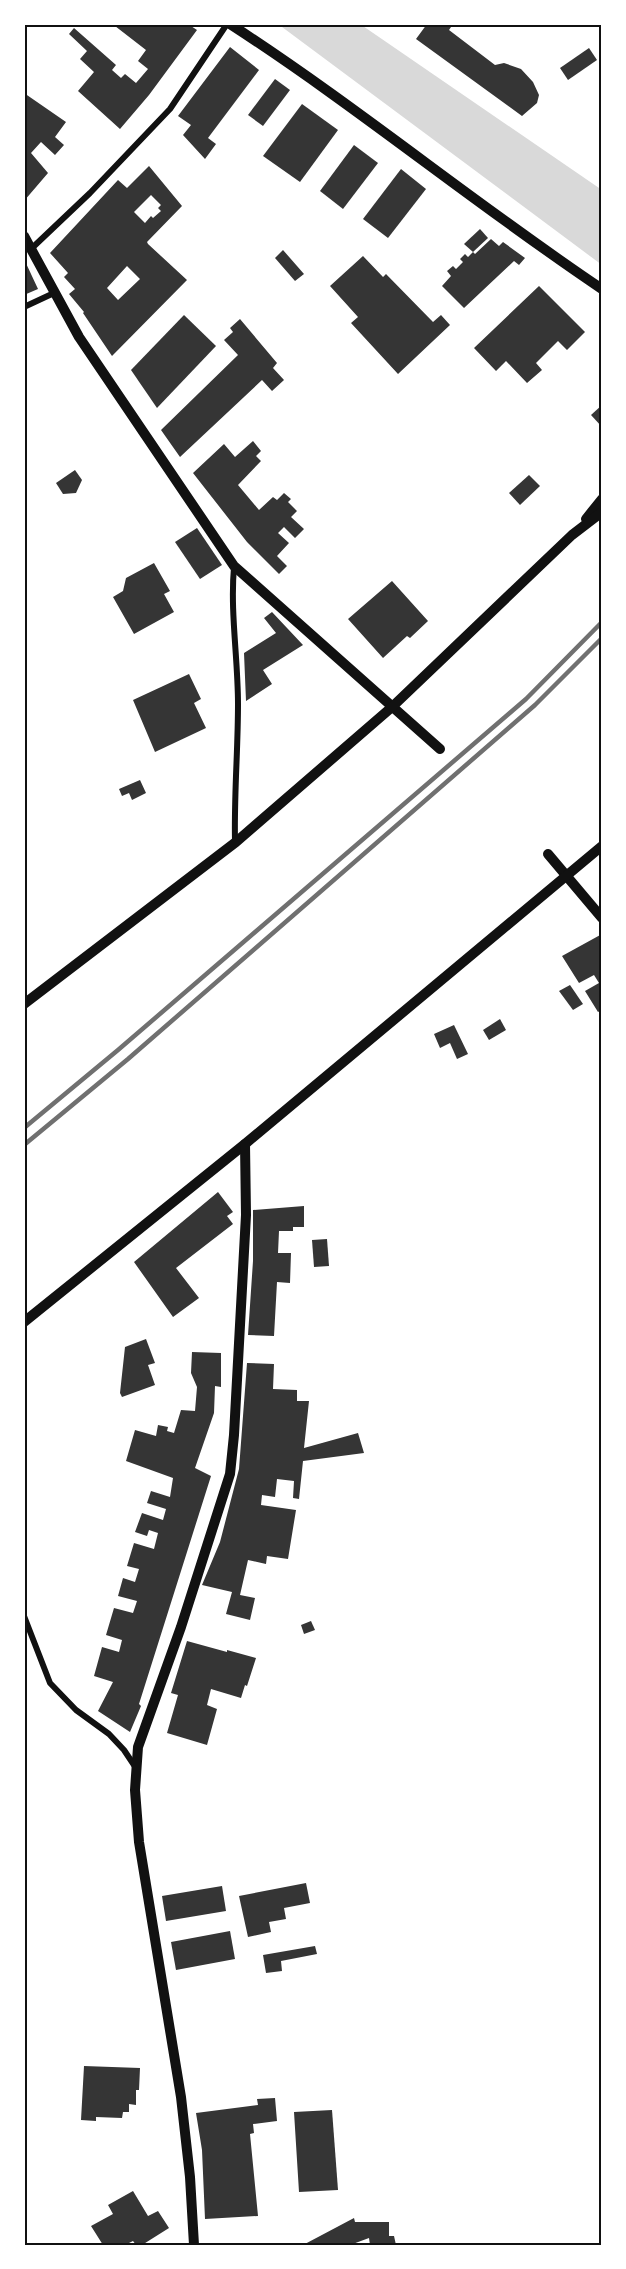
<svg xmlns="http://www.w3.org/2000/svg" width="626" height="2269" font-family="Figtree,sans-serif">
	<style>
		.water { fill: #d9d9d9 }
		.building { fill: #353535; fill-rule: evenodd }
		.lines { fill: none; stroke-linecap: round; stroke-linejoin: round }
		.minor { stroke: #111; stroke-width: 6 }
		.tertiary { stroke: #111; stroke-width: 10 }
		.rail { stroke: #707070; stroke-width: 4.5 }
		.neatline { fill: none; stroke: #111; stroke-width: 2 }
	</style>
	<rect width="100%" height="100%" fill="#fff"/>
	<polygon class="water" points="278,24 360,24 602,190 602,265"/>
	<g class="building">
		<polygon points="116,24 188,24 197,30 149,95 120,129 78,91 94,72 80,59 87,51 69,34 74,28 116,65 112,70 121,78 125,74 136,83 148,69 138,61 146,50 115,26"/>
		<polygon points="427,24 453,24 449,30 495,65 504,63 521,69 533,82 539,95 537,103 522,116 416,39"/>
		<polygon points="230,47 259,70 208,138 216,144 205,159 183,135 191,125 178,116"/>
		<polygon points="589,48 597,60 568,80 560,68"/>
		<polygon points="275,79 290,90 263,126 248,115"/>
		<polygon points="24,93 66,122 55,137 64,145 55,155 41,142 31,153 48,173 24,201"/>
		<polygon points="302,104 338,130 300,182 263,156"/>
		<polygon points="354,145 378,163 343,209 320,191"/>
		<path d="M149,166l33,40 -35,36 1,2 39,36 -75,76 -29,-43 1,-1 -15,-18 6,-5 -11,-12 4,-4 -18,-20 68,-73 9,8zM151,195l10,10 -3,3 3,3 -8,7 -2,-2 -6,7 -11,-11zM127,266l13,13 -22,21 -11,-12z"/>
		<polygon points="401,169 426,189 388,238 363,219"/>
		<polygon points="480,229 488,238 473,252 464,244"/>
		<polygon points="491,239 499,246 503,242 525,258 519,265 514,261 464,308 442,286 451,276 447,271 453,266 456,269 463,262 460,259 465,254 468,257 473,252 475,254"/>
		<polygon points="283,250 304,274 295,281 275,258"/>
		<polygon points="363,256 383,277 386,274 433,322 441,315 450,325 398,374 351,323 358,317 330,286"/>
		<polygon points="24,259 38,289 24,295"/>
		<polygon points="539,286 585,332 567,350 558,341 536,363 542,370 527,383 506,361 496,371 474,348"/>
		<polygon points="184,315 216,346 157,408 131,370"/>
		<polygon points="240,319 277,363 273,368 284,380 272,391 262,380 180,457 161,430 238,355 224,340 233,332 230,328"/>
		<polygon points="602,405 602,427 591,415"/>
		<polygon points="253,441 261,451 256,456 261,461 238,485 259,510 273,497 277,500 284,493 291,499 288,502 297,511 291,517 304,529 295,538 284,527 278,533 289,543 277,556 287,566 279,574 247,542 193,473 224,444 235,457"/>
		<polygon points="75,470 82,480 76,493 63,494 56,483"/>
		<polygon points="529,475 540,486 520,505 509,493"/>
		<polygon points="197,528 222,565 200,579 175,542"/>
		<polygon points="154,563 170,591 164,594 174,612 134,634 113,597 123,591 126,578"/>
		<polygon points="392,581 428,621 410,638 407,636 383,658 348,619"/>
		<polygon points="272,612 303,645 263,670 272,684 246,701 244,653 276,633 264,618"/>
		<polygon points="189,674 201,699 194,703 206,728 155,752 133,700"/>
		<polygon points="140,780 146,793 132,800 129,793 122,796 119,789"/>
		<polygon points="602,934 602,1010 598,1012 585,991 599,983 594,975 579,983 562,956"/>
		<polygon points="570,985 583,1004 573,1010 559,991"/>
		<polygon points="500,1019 506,1030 489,1040 483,1030"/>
		<polygon points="454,1025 468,1054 457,1059 450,1043 440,1048 434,1034"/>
		<polygon points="218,1192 233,1212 227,1216 233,1224 176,1268 199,1298 173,1317 134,1262"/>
		<polygon points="304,1206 304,1227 293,1227 293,1231 279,1231 278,1253 291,1253 290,1283 277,1282 274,1336 248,1335 253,1261 253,1210"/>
		<polygon points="327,1239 329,1266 314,1267 312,1240"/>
		<polygon points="146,1339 155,1363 148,1365 155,1385 122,1397 120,1393 125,1347"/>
		<polygon points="192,1352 221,1353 221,1387 215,1386 214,1413 195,1468 211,1476 139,1704 141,1706 130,1732 98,1711 113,1682 94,1676 102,1647 119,1652 122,1640 106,1635 114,1608 133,1613 137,1601 118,1596 123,1578 135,1582 139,1569 127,1566 134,1543 154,1549 158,1533 149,1530 147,1536 135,1532 142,1513 163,1520 166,1509 147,1503 151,1491 170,1497 173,1478 126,1461 135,1430 156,1436 158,1425 168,1427 167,1431 174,1433 181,1410 195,1411 197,1387 191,1373"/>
		<polygon points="247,1363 274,1364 273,1389 297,1390 297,1401 309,1401 304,1448 358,1433 364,1453 303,1461 299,1499 293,1498 294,1481 277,1479 275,1497 262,1495 261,1505 296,1510 288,1559 267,1556 266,1564 248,1560 240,1595 255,1598 250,1620 226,1614 232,1592 202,1585 220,1542 239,1469"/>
		<polygon points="311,1621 315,1630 304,1634 301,1625"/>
		<polygon points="187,1641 227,1652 227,1650 256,1658 247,1686 245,1685 241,1698 211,1689 207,1705 217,1709 207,1745 167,1733 178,1695 171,1693"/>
		<polygon points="306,1883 310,1903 284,1908 286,1919 269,1922 271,1932 248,1937 239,1896"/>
		<polygon points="222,1886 226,1911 166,1921 162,1896"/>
		<polygon points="230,1931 235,1959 176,1970 171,1942"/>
		<polygon points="315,1946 317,1954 281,1961 282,1971 266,1973 263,1955"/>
		<polygon points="84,2066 140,2068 139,2090 136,2090 136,2105 129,2104 129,2112 123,2112 122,2118 96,2117 96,2121 81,2120"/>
		<polygon points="275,2098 277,2121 253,2124 254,2133 250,2134 258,2216 205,2219 202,2150 196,2113 258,2105 257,2099"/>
		<polygon points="332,2110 338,2190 299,2192 294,2112"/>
		<polygon points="133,2191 148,2216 158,2211 169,2228 142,2245 136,2245 133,2241 125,2245 103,2245 91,2226 113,2214 108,2205"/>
		<polygon points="354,2218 355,2222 389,2222 389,2236 394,2236 396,2245 370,2245 369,2238 350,2245 303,2245"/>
	</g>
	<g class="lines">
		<g class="minor">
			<polyline points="31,249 90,193 170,109 227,24"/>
			<polyline points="24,307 54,293"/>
			<path d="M234,567c-4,45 4,91 4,137 0,46 -4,91 -3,137"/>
			<polyline points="24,1616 50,1683 76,1710 109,1734 124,1750 136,1768"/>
		</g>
		<g class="tertiary">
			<path d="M230,24c128,83 245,180 372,265"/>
			<polyline points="24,236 79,337 234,566 440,749"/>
			<polyline points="586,519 602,499"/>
			<polyline points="548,854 602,918"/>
			<polyline points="24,1004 236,842 392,707 572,535 602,512"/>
			<polyline points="24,1322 245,1144 602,846"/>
			<polyline points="194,2245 190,2177 181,2097 139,1842 135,1790 138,1747 181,1627 230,1474 234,1435 246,1215 245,1144"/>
		</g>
		<g class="rail">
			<polyline points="24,1128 118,1050 526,699 602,622"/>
			<polyline points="24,1145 128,1059 535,705 602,638"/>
		</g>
	</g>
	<rect width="626" height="2269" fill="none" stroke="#ffffff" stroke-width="51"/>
	<rect x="26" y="26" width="574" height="2218" class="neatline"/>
</svg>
